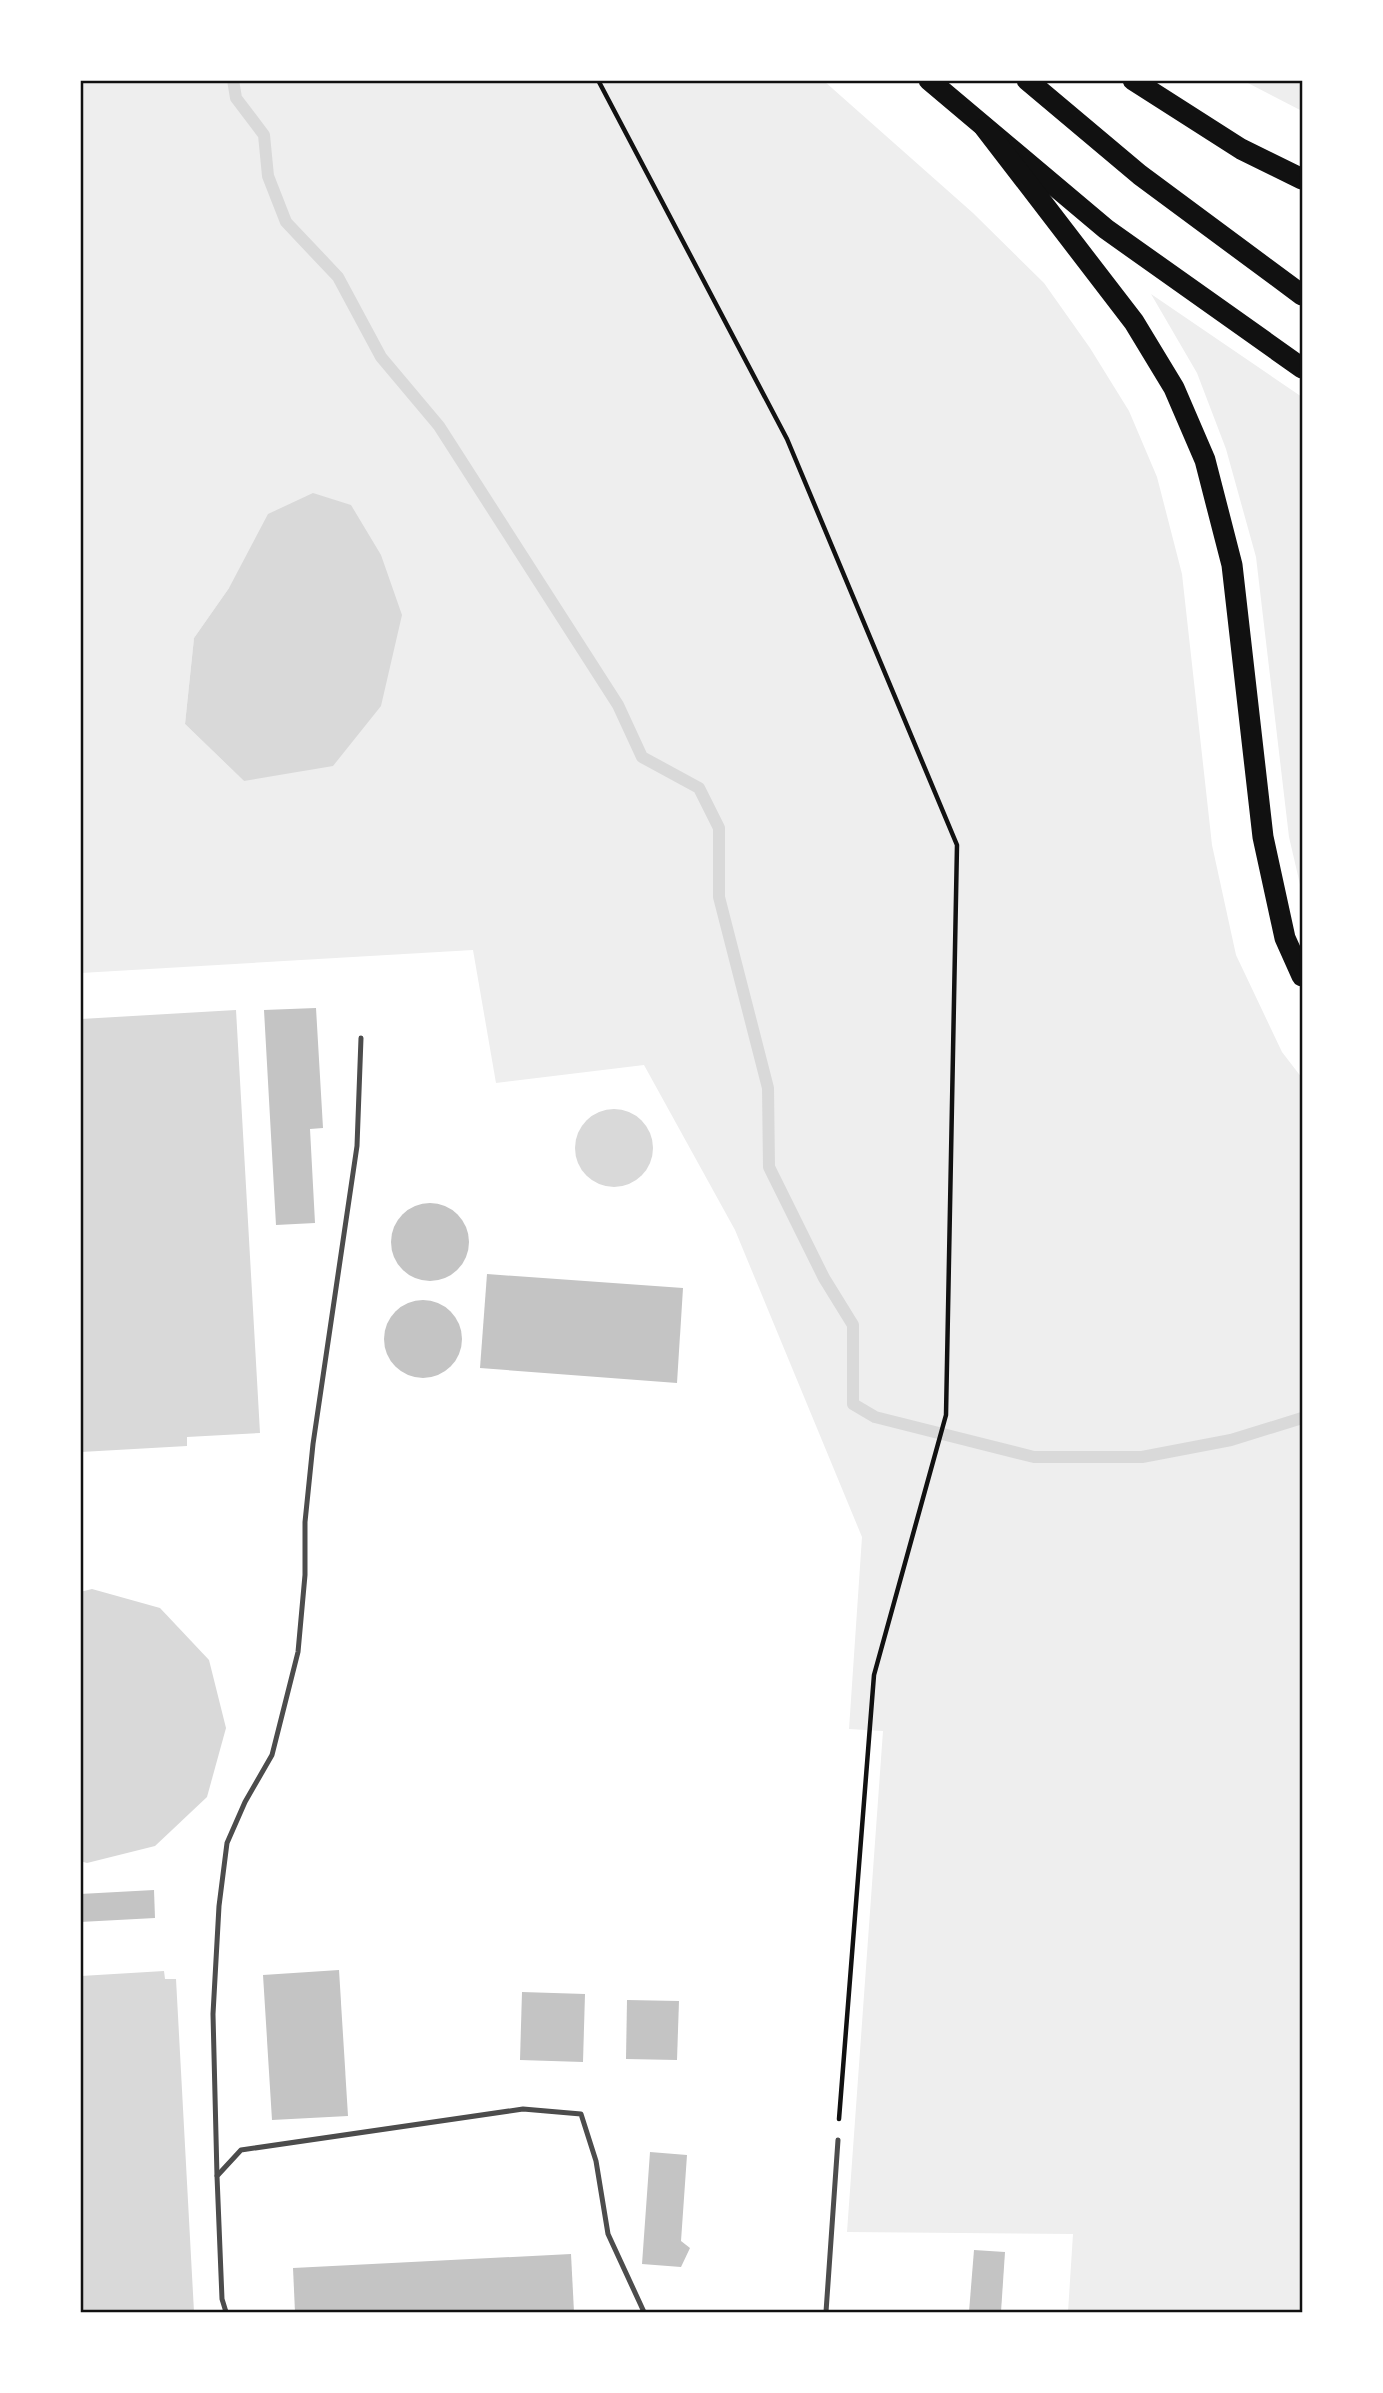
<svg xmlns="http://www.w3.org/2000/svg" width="1383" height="2393" font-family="Figtree,sans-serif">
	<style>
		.green { fill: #eee; fill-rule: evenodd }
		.water { fill: #d9d9d9 }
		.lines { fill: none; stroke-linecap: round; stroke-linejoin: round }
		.stream { stroke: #d9d9d9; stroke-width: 12 }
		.building { fill: #c4c4c4 }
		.path { stroke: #111; stroke-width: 4.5 }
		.service { stroke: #4c4c4c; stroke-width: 5 }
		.motorway { stroke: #111; stroke-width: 21 }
		.neatline { fill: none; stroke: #111; stroke-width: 2.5 }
	</style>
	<rect width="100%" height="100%" fill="#fff"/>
	<g class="green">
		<path d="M81,81h743l149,132 71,70 46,65 39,63 28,66 25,97 30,271 24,110 46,97 20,26v1234h-234l5,-78 -226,-2 36,-501 -34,-2 13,-192 -127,-307 -91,-165 -148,18 -23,-133 -392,23zM229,588l15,193 -59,-57 9,-86z"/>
		<polygon points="1244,81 1302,81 1302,111"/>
		<polygon points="1151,294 1302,397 1302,893 1289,837 1256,557 1226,449 1197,373"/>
	</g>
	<g class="water">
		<polygon points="313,493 351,505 381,555 402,615 381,706 333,766 244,781 185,724 194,638 229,588 268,514"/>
		<polygon points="236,1010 260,1433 187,1437 187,1446 81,1452 81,1019"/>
		<circle cx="614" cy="1148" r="39"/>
		<polygon points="92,1589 160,1608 209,1660 226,1728 207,1797 155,1846 87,1863 80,1861 80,1592"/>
		<polygon points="164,1971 165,1979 176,1979 194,2312 81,2312 81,1976"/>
	</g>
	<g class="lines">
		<polyline class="stream" points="233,80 236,98 264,135 268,176 286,222 338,277 381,357 439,426 618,705 642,757 699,788 719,828 719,897 768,1088 769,1167 824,1278 853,1325 853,1404 875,1417 1034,1457 1142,1457 1231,1440 1302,1418"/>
	</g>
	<g class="building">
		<polygon points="316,1008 323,1128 310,1129 315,1223 276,1225 264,1010"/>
		<circle cx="430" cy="1242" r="39"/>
		<polygon points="487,1274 683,1288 677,1383 480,1368"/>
		<circle cx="423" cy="1339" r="39"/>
		<polygon points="154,1890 155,1918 80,1922 80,1894"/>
		<polygon points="339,1970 348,2116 272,2120 263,1975"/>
		<polygon points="522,1992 585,1994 583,2062 520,2060"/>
		<polygon points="627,2000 679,2001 677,2060 626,2059"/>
		<polygon points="650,2152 687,2155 681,2241 690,2248 681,2267 642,2264"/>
		<polygon points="974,2250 1005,2252 1001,2312 969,2312"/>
		<polygon points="571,2254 574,2312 295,2312 293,2268"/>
	</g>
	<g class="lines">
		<polyline class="path" points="598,80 787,439 957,845 946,1415 874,1675 839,2119"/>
		<g class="service">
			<polyline points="217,2176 213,2014 219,1906 227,1843 245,1802 272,1755 298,1652 305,1575 305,1522 313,1444 357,1146 361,1038"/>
			<polyline points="226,2312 222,2299 217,2176 241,2150 523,2109 581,2114 596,2161 608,2234 644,2312"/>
			<polyline points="826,2312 838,2140"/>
		</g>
		<g class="motorway">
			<polyline points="929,80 1106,229 1302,368"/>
			<polyline points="1027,80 1140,175 1302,295"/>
			<polyline points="1133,80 1241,149 1302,179"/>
			<polyline points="985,128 1134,322 1174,388 1205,460 1232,565 1263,837 1285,938 1302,976"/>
		</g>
	</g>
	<rect width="1383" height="2393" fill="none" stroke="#ffffff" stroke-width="164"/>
	<rect x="82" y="82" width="1219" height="2229" class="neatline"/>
</svg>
